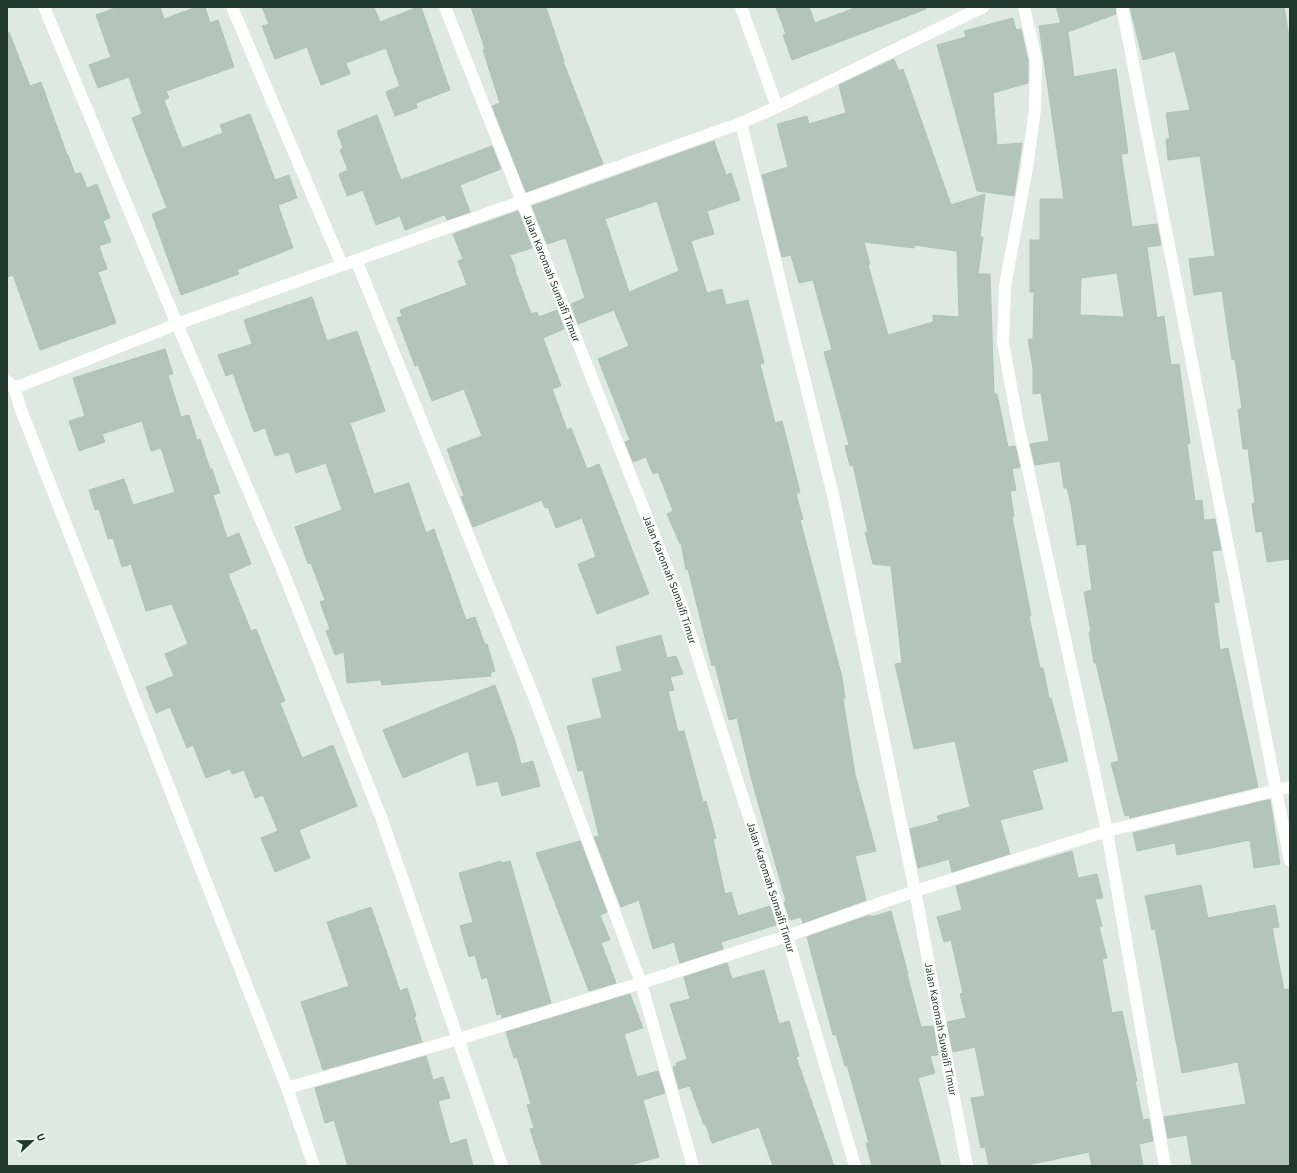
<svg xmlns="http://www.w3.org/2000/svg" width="1297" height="1173" font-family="'Source Sans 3',sans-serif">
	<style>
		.building { fill: #b3c4bb; stroke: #b0c3b8; fill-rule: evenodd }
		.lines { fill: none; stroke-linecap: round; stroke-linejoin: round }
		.street { stroke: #fff; stroke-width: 12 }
		.labels { text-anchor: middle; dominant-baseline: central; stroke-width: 3; stroke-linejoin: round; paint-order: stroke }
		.street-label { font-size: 11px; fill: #20382e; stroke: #eef6f1 }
	</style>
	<rect width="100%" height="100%" fill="#dee9e2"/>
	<g class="building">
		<polygon points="118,7 160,7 164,19 197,7 205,7 210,23 218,20 234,67 166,91 169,98 164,100 182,148 223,133 220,125 250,114 275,180 289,175 297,198 278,205 293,248 237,270 239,274 181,295 152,214 167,208 132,118 142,114 129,77 98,88 89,65 111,57 96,15"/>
		<polygon points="262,7 374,7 380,22 418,7 421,7 450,90 416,103 417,108 395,116 386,92 400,86 386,48 346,63 350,74 321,85 307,47 275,59 262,26 269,24"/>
		<polygon points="471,7 546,7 564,61 563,61 603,164 526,192 492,106 500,103 483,50 485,49"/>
		<polygon points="776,7 809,7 815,23 857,7 925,7 926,9 792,60 783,35 786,34"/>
		<path d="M1056,7h59l1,7 -48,18 6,45 42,-8 12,84 -7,1 11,73 25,-3 4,21 -14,2 10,71 7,-2 7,49 8,-1 11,79 -3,1 8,57 7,-1 2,20 11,-1 6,31 -9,1 7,51 -5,1 6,47 8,-2 30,139 -128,31 -1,-3 -4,1 -14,-53 8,-2 -23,-98h-2l-5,-31h2l-7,-40 8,-2 -6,-46 -9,1 -6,-41 -4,-16h-3l-4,-27 -25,4 -5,-21 19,-3 -8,-48 -8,1v-26l-5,-29h5l1,-47h-4v-52h10v-41h24l-25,-173 22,-3zM1117,273l7,44 -44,-2 1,-37z"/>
		<polygon points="1130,7 1284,7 1290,43 1290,559 1267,562 1262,531 1256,532 1252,504 1255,503 1248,449 1243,449 1238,409 1242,409 1235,359 1232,360 1222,291 1194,295 1189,259 1215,256 1200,156 1168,160 1166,139 1170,139 1166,113 1190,110 1175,51 1143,60"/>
		<polygon points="1013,18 1016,30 1021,29 1028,61 1028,83 993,93 997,145 1022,143 1014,196 977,191 937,45 966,37 964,31"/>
		<polygon points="7,32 9,32 30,86 41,82 67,155 68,155 75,174 81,173 87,188 97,184 110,218 103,221 111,242 99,246 107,269 98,272 116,323 40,350 13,275 7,277"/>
		<path d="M894,59l5,12 4,-2 48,136 34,-11 -5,43h3l-5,37h12l4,120h3l11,53 7,-1 5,21 -8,2 4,21 -6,1 4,25 -2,1 19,99h-2l11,52h3l6,30h2l17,63 -36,9 11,39 -43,11 10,34 -58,18 -3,-13 -31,9 -8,-39 29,-8 -2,-5 33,-9 -15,-66 -41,8 -19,-85 7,-1 -11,-97 -18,-2 -8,-32 3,1 -15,-68 -3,1 -5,-20 4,-1 -25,-93 8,-2 -19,-70 -14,3 -8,-28 -9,2 -20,-82 26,-8 -11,-43 30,-8 2,8 37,-11 -7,-28zM864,242l50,6v-3l43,6 2,66 -26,-2v7l-45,13 -20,-70 2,-1z"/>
		<polygon points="377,115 401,180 492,146 501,169 460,185 470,212 447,220 445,215 444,215 405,230 400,216 376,225 363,190 347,196 339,174 348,170 340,150 343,148 337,131"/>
		<path d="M714,141l12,34 5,-2 9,27 -33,11 7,23 -23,7 16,52 15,-4 4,16 22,-5 16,63 -4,1 15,59 7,-2 18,71 -4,2 7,25 -3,1 42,157 3,21 -2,1 12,75 21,77 -21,5 11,44 -63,23 -2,-6 -11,3 -6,-18 2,-1 -34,-120 -15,-63 -8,2 -14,-55 -3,1 -24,-97 -2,1 -5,-27 -1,1 -13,-30 6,-3 -15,-39 -5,2 -7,-17 -13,5 -8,-20 5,-2 -32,-81 31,-13 -15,-36 -36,14 -7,-20 14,-6 -19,-60 -19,6 -15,-38zM657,201l22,70 -50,21 -24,-73z"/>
		<polygon points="518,211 532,248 510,255 516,271 515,271 531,314 537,312 539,317 557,310 564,329 543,338 561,386 552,389 567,430 571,428 587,469 599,464 649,594 597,614 578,564 596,557 582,518 556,528 548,507 545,508 542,500 473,527 461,497 464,496 447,449 482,436 464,389 432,401 418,365 415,366 397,318 402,316 400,310 467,285 458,261 463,259 453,234"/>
		<polygon points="312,297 327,341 357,331 385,411 350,423 374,494 409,483 426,533 434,529 466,620 475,617 485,645 487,644 495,671 490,673 491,676 382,685 381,680 347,683 344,652 335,655 326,631 330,629 320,602 325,600 311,563 308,564 295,527 342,510 326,463 296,473 289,452 275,456 265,428 254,432 233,373 226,376 218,355 252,344 244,320"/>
		<polygon points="165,349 173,374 168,375 181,417 189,415 197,440 200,439 210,469 212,469 220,493 213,495 227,538 239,533 251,564 228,574 251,631 256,629 285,701 280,703 302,758 333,745 357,806 299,830 310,858 275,872 261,838 278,831 263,795 255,798 244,770 232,774 230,769 206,778 193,745 187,748 170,707 156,713 146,687 174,676 165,654 188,644 172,604 146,611 131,564 122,567 113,538 108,539 99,509 95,510 89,490 124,479 133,505 175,492 161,448 151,451 142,421 102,434 105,442 79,451 69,421 85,416 73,378"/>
		<polygon points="661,635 667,658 676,656 683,674 670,677 674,690 668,691 678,732 684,731 703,802 706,801 716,838 713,839 725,894 731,892 738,916 770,906 776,925 721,942 723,949 680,963 674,942 653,949 639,900 621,907 594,837 599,836 583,770 578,771 567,726 602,718 592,679 622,671 616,647"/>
		<polygon points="495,685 515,741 521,764 533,761 540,786 502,796 498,781 477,786 468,751 403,778 383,730"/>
		<polygon points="1267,800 1270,800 1280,864 1254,868 1250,840 1177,855 1175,843 1137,851 1133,833"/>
		<polygon points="580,841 607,912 600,915 610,940 601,943 616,983 589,991 536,853"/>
		<polygon points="1072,851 1078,878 1097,874 1103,898 1095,899 1102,926 1099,927 1107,958 1102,959 1112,1013 1122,1011 1137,1081 1135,1081 1143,1120 1149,1119 1153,1141 1139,1144 1143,1166 1092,1166 1089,1152 1023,1166 989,1166 985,1147 981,1148 971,1098 985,1096 975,1047 953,1052 947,1022 966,1018 960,994 963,993 951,940 944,942 937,917 962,910 956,886"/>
		<polygon points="501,861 502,863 510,861 551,1003 502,1018 501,1014 497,1015 487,977 482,979 475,955 469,957 460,926 473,922 459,873"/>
		<polygon points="1201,885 1208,918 1275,905 1279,927 1272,928 1284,990 1290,989 1290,1166 1192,1166 1187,1135 1168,1138 1164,1117 1246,1104 1238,1062 1182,1073 1155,929 1152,930 1145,896"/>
		<polygon points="371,907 400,991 407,988 416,1016 414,1017 422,1042 323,1070 301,1002 349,986 327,922"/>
		<polygon points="891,911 908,974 907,974 921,1027 933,1026 938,1055 930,1056 935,1073 918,1078 941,1166 872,1166 866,1143 869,1143 847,1065 845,1066 836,1034 833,1035 807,937 870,915 871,917"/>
		<polygon points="727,963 732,979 764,970 779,1024 789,1021 799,1056 796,1057 834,1166 773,1166 759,1127 712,1143 706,1125 704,1125 690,1086 679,1089 673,1067 677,1066 676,1063 687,1059 670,1004 690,999 684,977"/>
		<polygon points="630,994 643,1028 624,1034 637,1077 658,1071 665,1093 643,1100 659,1157 627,1166 542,1166 530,1129 534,1128 527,1105 531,1104 517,1057 514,1058 506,1032"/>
		<polygon points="426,1056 433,1080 443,1077 450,1098 438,1101 450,1144 466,1139 473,1166 348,1166 334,1120 325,1123 315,1088"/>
	</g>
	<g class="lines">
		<g class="street">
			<polyline points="44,7 177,324 282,569 381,817 502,1166"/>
			<polyline points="232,7 342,265"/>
			<path id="s1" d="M445,7l234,591 108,338 68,230"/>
			<polyline points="741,7 777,107"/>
			<polyline points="1024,7 1036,60 1035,109 1027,168 1005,286 1003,342 1017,419 1107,831 1165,1166"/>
			<polyline points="1122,7 1290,861"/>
			<path id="s2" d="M741,123l92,372 82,396 52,275"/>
			<polyline points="356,260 534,697 641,983 693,1166"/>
			<polyline points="7,381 14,387 20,386 177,324 741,123 777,107 983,7"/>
			<polyline points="14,387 21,410 287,1088 314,1166"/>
			<polyline points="287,1088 459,1039 641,983 787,936 915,891 1107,831 1290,787"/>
		</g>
	</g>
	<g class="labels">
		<g class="street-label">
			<text stroke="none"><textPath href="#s1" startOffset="291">Jalan Karomah Sumaifi Timur</textPath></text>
			<text stroke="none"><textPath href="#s1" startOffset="615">Jalan Karomah Sumaifi Timur</textPath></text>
			<text stroke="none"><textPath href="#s1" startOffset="939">Jalan Karomah Sumaifi Timur</textPath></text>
			<text stroke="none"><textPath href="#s2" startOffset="928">Jalan Karomah Suwaifi Timur</textPath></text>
		</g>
	</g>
	<rect width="1297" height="1173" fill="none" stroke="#20382e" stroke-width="16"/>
	<g transform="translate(32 1141) rotate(68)" stroke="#eef6f1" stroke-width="3" paint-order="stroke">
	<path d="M0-3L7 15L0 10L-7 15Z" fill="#20382e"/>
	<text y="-6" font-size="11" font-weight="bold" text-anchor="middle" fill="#20382e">U</text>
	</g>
</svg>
